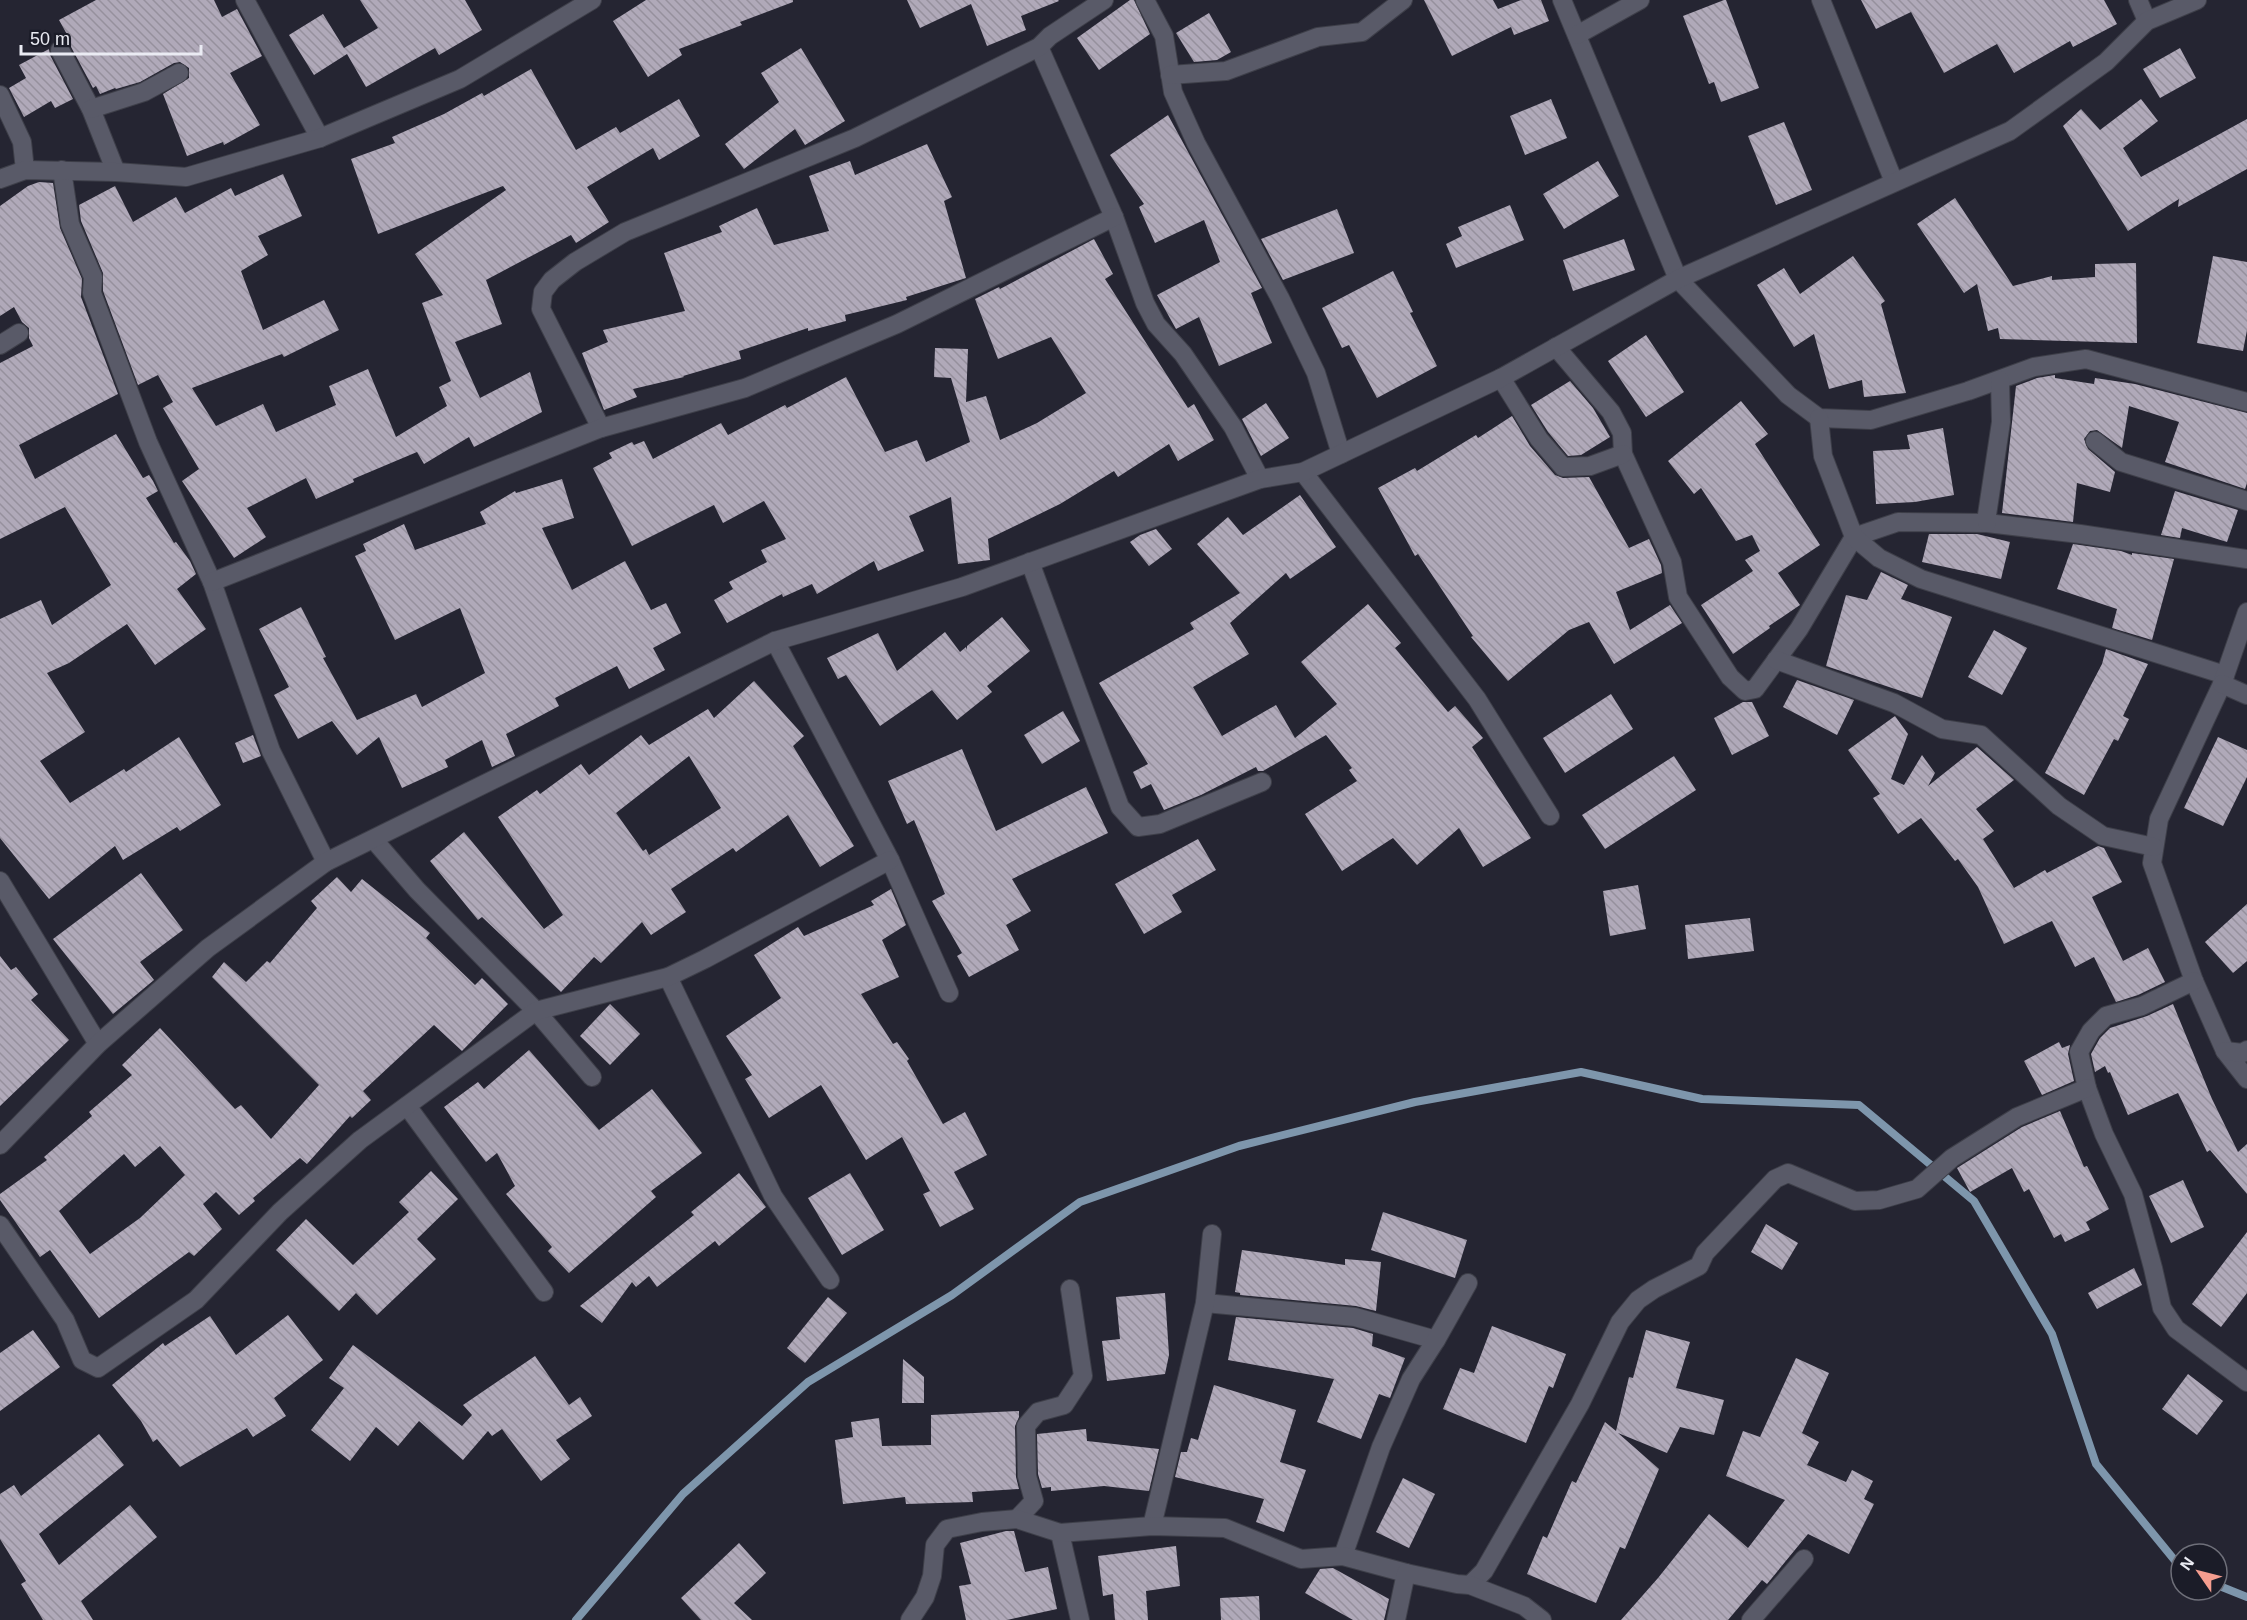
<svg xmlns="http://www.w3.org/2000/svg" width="2247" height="1620" font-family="Helvetica,sans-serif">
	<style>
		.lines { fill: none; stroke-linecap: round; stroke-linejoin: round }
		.stream { stroke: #7e96ac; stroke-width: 8 }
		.building { fill: url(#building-back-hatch); fill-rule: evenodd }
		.minor-casing { stroke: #3e3f49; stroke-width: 20 }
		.minor { stroke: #595a68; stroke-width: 18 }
	</style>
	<defs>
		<pattern id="building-back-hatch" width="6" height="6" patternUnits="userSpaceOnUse" patternTransform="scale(1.5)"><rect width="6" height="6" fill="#b0a9b9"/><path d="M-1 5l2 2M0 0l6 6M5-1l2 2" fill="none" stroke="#96909d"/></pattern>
	</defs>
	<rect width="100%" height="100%" fill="#252532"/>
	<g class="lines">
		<g class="stream">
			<polyline points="2217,1585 2247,1597"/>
			<polyline points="576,1620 683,1494 808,1382 952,1295 1080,1202 1239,1146 1415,1102 1581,1072 1702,1099 1859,1105 1974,1201 2052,1334 2096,1464 2181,1568"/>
		</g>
	</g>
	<g class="building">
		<polygon points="96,0 214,0 222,17 237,9 262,56 230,73 260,125 224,145 223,142 187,156 163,94 189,78 189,68 180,62 174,63 140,82 116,89 115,88 100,94 96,86 93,88 70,45 65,40 69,38 59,20"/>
		<polygon points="360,0 465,0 482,30 439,55 435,48 366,87 347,54 314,75 289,35 323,14 344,48 378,28"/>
		<polygon points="646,0 793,0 793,2 740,22 742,25 679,49 682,55 648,77 613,21"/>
		<polygon points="907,0 1058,0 1059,1 1021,16 1026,30 987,46 971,4 920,28"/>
		<polygon points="1130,0 1134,0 1150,34 1099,70 1077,38"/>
		<polygon points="1424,0 1493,0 1498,9 1521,0 1541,0 1549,21 1514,35 1511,27 1452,56"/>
		<polygon points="1724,0 1726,0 1759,88 1721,102 1714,82 1709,84 1683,16"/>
		<polygon points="1861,0 2104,0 2117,24 2073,47 2070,41 2014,73 1997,44 1944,73 1911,12 1876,29"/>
		<polygon points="1209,13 1231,52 1217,60 1194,62 1176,33"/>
		<polygon points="801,48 845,121 805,145 795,129 744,169 725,144 779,102 761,73"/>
		<polygon points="2180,48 2196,78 2160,98 2143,69"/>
		<polygon points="49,49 50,55 73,99 55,108 51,101 24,117 9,88 26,78 19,65"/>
		<polygon points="531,69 576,150 616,127 620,133 679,99 700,136 659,160 653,148 587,187 609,222 576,243 571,235 486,280 502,324 455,342 480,398 530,372 542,412 474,447 469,437 424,464 417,452 353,479 354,482 316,499 306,478 247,508 266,537 234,558 182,481 199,469 163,408 173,402 158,375 138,385 103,291 103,273 81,221 79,205 115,186 133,222 176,197 185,213 231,188 235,196 283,174 302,216 258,236 268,255 241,271 263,330 324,300 339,330 284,357 282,354 192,388 216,426 263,404 276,432 336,405 329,386 368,369 396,437 447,406 439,387 451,381 422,303 443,295 415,254 506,190 503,186 378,234 351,159 395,143 392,137 444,114 482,93 484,96"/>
		<polygon points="1551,99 1567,138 1525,155 1510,116"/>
		<polygon points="2141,99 2158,121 2123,148 2141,177 2247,119 2247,169 2178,207 2179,199 2128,231 2063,126 2081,109 2100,130"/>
		<polygon points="1168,115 1262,288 1251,293 1272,343 1219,366 1199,317 1176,329 1157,295 1220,262 1204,220 1155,243 1139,207 1144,204 1110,155"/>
		<polygon points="1784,122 1812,190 1776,205 1748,136"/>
		<polygon points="927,144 952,197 944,201 966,278 906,297 907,300 845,315 846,321 808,331 808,328 739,351 741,359 683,376 684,377 633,389 637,397 604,410 582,353 608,342 603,330 685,311 664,253 722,232 719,226 757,208 774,245 829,231 809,176 850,161 855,175"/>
		<polygon points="1598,161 1619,196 1564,229 1543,194"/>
		<polygon points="39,182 53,183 60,228 82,279 81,297 118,394 19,445 35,479 116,434 143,478 149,475 153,481 158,491 146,498 174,543 176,542 190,561 196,574 177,589 206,629 155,665 127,624 69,663 47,673 85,732 40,761 70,803 124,769 126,772 179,737 221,805 180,831 177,827 123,860 115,846 49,899 0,838 0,619 41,600 52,625 111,585 65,507 0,539 0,363 33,346 29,338 29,328 22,322 14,307 0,316 0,206 28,186"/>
		<polygon points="1955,198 2013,286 2052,276 2052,280 2095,277 2095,264 2136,263 2137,343 2000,339 1998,328 1988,331 1977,284 1964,293 1917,224"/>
		<polygon points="1510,205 1524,240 1456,268 1446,244 1462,236 1458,227"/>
		<polygon points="1337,209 1354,253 1283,280 1261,239"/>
		<polygon points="1094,239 1113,274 1105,279 1188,408 1194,404 1214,440 1178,461 1169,444 1118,477 1114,471 1060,504 988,539 990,560 958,564 951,497 909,516 924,551 878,571 874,561 817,594 812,584 783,597 782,594 727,623 714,600 733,589 729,582 767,562 761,550 786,539 764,501 723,523 714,505 632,546 593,468 612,458 609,453 632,442 634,445 644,441 653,459 721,423 728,435 785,405 787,408 846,377 885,452 917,440 926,462 970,442 951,378 934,377 935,348 968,349 966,402 986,396 1000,440 1037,423 1086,393 1051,337 998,359 975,299 999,287 1000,289"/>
		<polygon points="1624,239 1635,270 1573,291 1563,260"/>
		<polygon points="1853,256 1885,301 1881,304 1906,393 1864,397 1862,380 1829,389 1814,334 1794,347 1757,285 1784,268 1800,294"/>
		<polygon points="2213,256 2247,262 2247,330 2243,351 2197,343"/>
		<polygon points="1393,271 1413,312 1410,313 1437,366 1377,398 1349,345 1342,348 1322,308"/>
		<polygon points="1646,335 1684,392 1646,417 1608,361"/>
		<polygon points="2055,375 2055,378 2094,384 2095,378 2135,384 2247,413 2247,483 2245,489 2165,462 2179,422 2129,406 2122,448 2097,430 2090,431 2084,439 2088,449 2115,472 2110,492 2077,483 2073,522 2002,513 2016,386 2037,378"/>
		<polygon points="1570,381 1593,408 1610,437 1581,455 1568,456 1548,432 1531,405"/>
		<polygon points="1741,401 1768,434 1755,444 1820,545 1778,573 1800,605 1769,626 1770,628 1733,654 1701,605 1753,571 1745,560 1760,551 1752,535 1736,541 1701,488 1694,494 1668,461"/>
		<polygon points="1266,403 1289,438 1261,456 1242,419"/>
		<polygon points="1512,416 1530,446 1555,475 1563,478 1589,477 1629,548 1649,539 1661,565 1662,573 1616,592 1630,630 1670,605 1682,623 1614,664 1589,622 1569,630 1508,681 1471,637 1473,636 1418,554 1415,556 1378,488 1415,468 1417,471 1476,435 1478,438"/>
		<polygon points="1943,428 1954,495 1915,502 1876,504 1873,451 1910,449 1907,435"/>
		<polygon points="562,479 574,518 542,528 572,590 625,561 651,610 666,603 681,633 653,648 665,670 629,689 617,666 555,698 559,706 506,734 515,756 492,767 482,740 445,760 448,767 402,788 379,737 357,755 332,721 298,739 274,695 289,687 259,629 301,607 326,657 323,658 357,720 416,694 422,707 485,673 460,608 395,640 355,556 366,551 363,544 404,524 415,550 486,524 480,512 515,491 516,493"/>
		<polygon points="2175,491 2238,510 2227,542 2182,528 2180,538 2161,535"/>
		<polygon points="1300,495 1336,547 1290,579 1286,573 1230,623 1249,654 1193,687 1222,736 1276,705 1295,738 1337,704 1301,662 1368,604 1401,643 1395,648 1448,712 1455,706 1483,738 1472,747 1531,838 1483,867 1459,828 1417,865 1393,838 1342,871 1305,814 1357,781 1349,770 1352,768 1326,735 1263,771 1258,771 1256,767 1201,795 1164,810 1151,784 1141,789 1133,772 1148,764 1099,683 1194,629 1190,623 1240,593 1197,544 1228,517 1243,535"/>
		<polygon points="1156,529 1172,549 1149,566 1130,542 1140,535"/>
		<polygon points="1929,534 1977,534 2010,542 2001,579 1922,562"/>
		<polygon points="2073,544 2121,551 2132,555 2132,553 2174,559 2152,640 2112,628 2117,609 2057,589"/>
		<polygon points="1881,572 1908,585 1901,599 1952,617 1922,698 1826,666 1846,595 1867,600"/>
		<polygon points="1002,617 1030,651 987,686 992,692 957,720 932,690 880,726 846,675 838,679 827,658 878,633 897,671 945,632 960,652 966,647 967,650 967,646"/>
		<polygon points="1994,630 2027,648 2002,695 1968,677"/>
		<polygon points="2106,649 2148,664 2123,716 2129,719 2118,741 2114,739 2084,795 2045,773 2102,664"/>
		<polygon points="1797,680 1854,700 1837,735 1783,707"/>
		<path d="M754,681l50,55 -11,10 61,100 -34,21 -32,-52 -52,37 -3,-4 -62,41 15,23 -35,23 -9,-13 -41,41 -7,-6 -33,35 -79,-75 -4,3 -48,-59 34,-29 80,97 19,-14 -65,-98 39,-27 3,4 41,-30 8,11 52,-40 8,10 59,-36 6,9zM689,756l32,52 -72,47 -3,-6 -3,2 -27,-38z"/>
		<polygon points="1611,694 1633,729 1565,773 1543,738"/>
		<polygon points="1743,702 1752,702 1769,736 1732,755 1714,718"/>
		<polygon points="1063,711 1080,741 1042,764 1024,735"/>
		<polygon points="1895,716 1908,734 1891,779 1904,785 1922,755 1935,773 1928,786 1977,747 2014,780 1976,809 1994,831 1983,839 2014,888 2045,870 2047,873 2098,846 2104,848 2122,882 2092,897 2123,961 2148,948 2165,982 2138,995 2116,1002 2094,957 2075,967 2052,921 2004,944 1978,887 1958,859 1955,861 1921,818 1898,834 1873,798 1880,794 1848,750"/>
		<polygon points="253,735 261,756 243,763 235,743"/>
		<polygon points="2218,737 2247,750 2247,777 2223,826 2184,808"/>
		<polygon points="962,749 996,831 1086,787 1108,833 1012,879 1031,911 1006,925 1019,950 969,977 957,956 962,953 932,901 945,894 914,820 907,824 888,781"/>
		<polygon points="1674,756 1696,790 1605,849 1582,815"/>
		<polygon points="1198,839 1216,870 1172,895 1182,912 1144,934 1115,884"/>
		<polygon points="141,873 183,930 140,962 154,980 113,1014 53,939"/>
		<path d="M337,877l14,15 11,-13 68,54 -4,5 49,47 7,-7 26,26 -46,47 -28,-26 -71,66 8,9 -19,18 -2,-2 -43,48 -7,-6 -47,40 2,3 -16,14 -23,-23 -13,12 19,25 -28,27 -5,-4 -90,66 -49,-68 -10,7 -40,-57v-6l47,-34 -3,-3 48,-41 -3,-4 43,-37 -10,-10 38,-37 75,81 6,-4 30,34 48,-54 -107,-108 12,-15 22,20 21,-21 3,2 47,-55 -6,-7zM160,1146l25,29 -45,43 -50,36 -31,-43 65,-57 11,13z"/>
		<polygon points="1638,885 1646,929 1610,936 1603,891"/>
		<polygon points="891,889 906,925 882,940 899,977 861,994 893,1044 897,1042 909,1059 907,1061 943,1124 965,1112 987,1155 954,1172 974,1209 940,1227 923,1194 930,1191 902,1137 866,1160 821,1085 769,1118 745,1079 752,1075 726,1036 781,998 754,955 798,927 804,936 874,905 871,901"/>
		<polygon points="2247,904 2247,961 2233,973 2205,942"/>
		<polygon points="1750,918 1754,951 1688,959 1685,925"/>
		<polygon points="0,956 11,970 16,967 38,994 31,1000 69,1040 0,1106"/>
		<polygon points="610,1004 640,1034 610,1065 580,1036"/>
		<polygon points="2173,1004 2212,1099 2238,1152 2247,1144 2247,1194 2210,1150 2207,1152 2178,1093 2128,1115 2110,1072 2108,1073 2105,1066 2095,1072 2091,1054 2100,1038 2110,1028 2147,1016"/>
		<polygon points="2059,1042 2062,1048 2070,1045 2068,1054 2074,1081 2042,1095 2024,1061"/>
		<polygon points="529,1050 599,1130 652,1089 702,1153 651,1191 656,1197 569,1273 548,1251 552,1247 506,1194 515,1186 497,1153 486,1162 444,1107 478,1082 484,1089"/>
		<polygon points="2060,1111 2084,1167 2087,1166 2109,1209 2086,1222 2090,1230 2065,1242 2061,1234 2054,1238 2029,1189 2024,1192 2012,1168 1970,1192 1957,1168 2022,1127"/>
		<polygon points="431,1171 458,1199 417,1239 436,1259 377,1315 356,1293 339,1311 276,1250 306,1219 353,1265 409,1212 399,1202"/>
		<polygon points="739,1173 766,1207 719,1246 715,1241 657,1287 649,1276 636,1287 632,1282 602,1323 580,1306 694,1215 691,1212"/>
		<polygon points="850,1173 884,1230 842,1255 808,1198"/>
		<polygon points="2183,1180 2204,1227 2171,1243 2149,1196"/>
		<polygon points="1383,1212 1467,1240 1455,1278 1371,1250"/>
		<polygon points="1766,1224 1798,1243 1782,1270 1751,1252"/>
		<polygon points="2247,1232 2247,1293 2221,1327 2192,1304"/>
		<polygon points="1242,1250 1345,1265 1345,1259 1381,1262 1376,1311 1356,1306 1240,1295 1240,1293 1235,1292"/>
		<polygon points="2134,1268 2142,1285 2097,1309 2088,1293"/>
		<polygon points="1165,1293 1169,1355 1165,1374 1107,1381 1102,1341 1120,1339 1116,1297"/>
		<polygon points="828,1297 847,1313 805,1363 787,1348"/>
		<polygon points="288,1315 323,1360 274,1398 286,1416 253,1437 247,1428 180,1467 157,1439 153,1442 141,1421 112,1385 163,1343 165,1346 210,1316 236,1355"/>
		<polygon points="1236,1317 1353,1328 1373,1334 1372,1346 1405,1358 1390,1398 1379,1394 1361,1439 1317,1422 1334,1379 1228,1360"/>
		<polygon points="1492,1326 1566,1354 1553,1388 1549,1386 1526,1443 1443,1409 1460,1368 1474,1373"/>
		<polygon points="33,1330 60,1367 0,1411 0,1353"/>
		<polygon points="1646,1330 1690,1342 1676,1388 1724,1400 1714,1435 1680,1427 1667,1453 1618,1433 1659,1469 1625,1549 1620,1547 1596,1603 1527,1574 1543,1536 1547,1538 1572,1481 1576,1483 1605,1422 1616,1431 1629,1377 1633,1378"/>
		<polygon points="353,1345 462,1426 472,1415 463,1405 535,1356 569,1405 580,1397 592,1416 556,1440 570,1459 541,1481 502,1429 492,1436 488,1431 463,1460 419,1421 398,1446 376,1427 350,1461 311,1430 344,1388 329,1378"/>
		<polygon points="1796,1358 1829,1373 1802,1433 1819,1442 1807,1465 1846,1482 1852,1470 1873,1481 1864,1499 1874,1504 1849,1554 1808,1534 1767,1584 1762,1580 1728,1620 1621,1620 1658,1578 1709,1514 1748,1548 1785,1500 1726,1476 1743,1431 1760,1437"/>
		<polygon points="903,1359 924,1377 924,1403 902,1403"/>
		<polygon points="2188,1374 2223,1401 2197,1435 2162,1409"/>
		<polygon points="1214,1385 1296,1410 1280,1462 1306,1470 1284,1532 1256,1522 1264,1499 1175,1477 1181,1452 1187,1452 1191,1438 1198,1440"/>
		<polygon points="1019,1411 1019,1417 1015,1426 1016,1477 1019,1489 972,1492 973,1502 906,1504 905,1497 843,1504 835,1440 853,1437 851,1422 879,1418 882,1446 931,1445 931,1415"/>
		<polygon points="1086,1429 1087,1441 1159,1449 1149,1491 1104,1486 1051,1491 1051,1487 1042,1488 1038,1474 1037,1434"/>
		<polygon points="99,1434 124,1465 39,1534 59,1565 130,1505 157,1537 81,1601 93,1620 43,1620 21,1584 26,1581 0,1539 0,1494 14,1485 21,1496"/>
		<polygon points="1403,1478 1435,1494 1409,1548 1376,1532"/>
		<polygon points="1006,1531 1014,1531 1025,1572 1048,1567 1057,1609 1007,1620 966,1620 959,1586 971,1584 960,1543"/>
		<polygon points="739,1543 766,1573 734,1603 752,1620 701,1620 681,1598"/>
		<polygon points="1176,1546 1180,1586 1146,1591 1148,1620 1115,1620 1113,1594 1103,1596 1098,1556"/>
		<polygon points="1333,1568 1389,1599 1384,1620 1353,1620 1305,1593 1320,1569"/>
		<polygon points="1259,1596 1260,1620 1221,1620 1220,1598"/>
	</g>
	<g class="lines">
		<defs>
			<g id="minor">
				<polyline points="245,0 320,138"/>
				<polyline points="1145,0 1164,36 1173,92 1196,143 1280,298 1316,373 1341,454"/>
				<polyline points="1562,0 1678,279 1788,395 1819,418 1871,420 1968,391 2034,367 2086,359 2247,402"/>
				<polyline points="1821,0 1894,182"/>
				<polyline points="2138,0 2147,21"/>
				<polyline points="1577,35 1640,0"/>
				<polyline points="1039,47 1114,217 1145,303 1156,324 1183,354 1233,427 1260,479"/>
				<polyline points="60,50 91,109 116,172"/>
				<polyline points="1170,75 1226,71 1318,37 1362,32 1403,0"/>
				<polyline points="0,95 22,142 25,170"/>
				<polyline points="91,109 144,92 179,73"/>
				<polyline points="62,170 70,224 93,277 92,293 148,442 212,582 271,751 326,862"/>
				<polyline points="0,179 25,170 116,172 186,177 320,138 460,79 592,0"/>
				<polyline points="0,345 19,333"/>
				<polyline points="1556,347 1611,412 1622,433 1623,454 1672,562 1678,597 1730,677 1745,691 1755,689 1799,629 1854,537 1898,522 1987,523 2080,534 2247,559"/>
				<polyline points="1501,378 1539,439 1563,467 1590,466 1623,454"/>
				<polyline points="1819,418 1823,456 1854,537 1879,558 1921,579 2225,675"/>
				<polyline points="601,428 541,309 543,292 552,280 575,262 625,232 855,138 1039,47 1050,36 1104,0"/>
				<polyline points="2095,441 2121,462 2247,501"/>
				<polyline points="1303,472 1477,699 1550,816"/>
				<polyline points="1987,523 1987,515 2001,422 2000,380"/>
				<polyline points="1030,562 1120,807 1138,827 1160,824 1262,782"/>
				<polyline points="212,582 601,428 745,388 897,324 1114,217"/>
				<polyline points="2247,612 2222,684 2159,819 2152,863 2194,981 2225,1051 2247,1079"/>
				<polyline points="775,641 890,860 949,993"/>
				<polyline points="1776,660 1894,703 1942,729 1981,735 2059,806 2103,836 2154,847"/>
				<polyline points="2222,684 2247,695"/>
				<polyline points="374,840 417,890 536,1011 592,1077"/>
				<polyline points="0,881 98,1044"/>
				<polyline points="668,977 773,1196 830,1280"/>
				<polyline points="2194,981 2142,1006 2106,1016 2091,1031 2079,1052 2087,1088 2104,1134 2133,1194 2153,1268 2162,1308 2176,1329 2247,1382"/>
				<polyline points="2225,1051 2243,1053 2247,1050"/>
				<polyline points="407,1106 544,1292"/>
				<polyline points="0,1145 98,1044 208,948 326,862 775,641 962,587 1260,479 1303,472 1501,378 1678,279 2010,131 2106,62 2147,21 2197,0"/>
				<polyline points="0,1225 65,1320 82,1360 98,1368 196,1300 280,1212 360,1140 536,1011 668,977 705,959 890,860"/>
				<polyline points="1205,1303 1355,1317 1436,1340"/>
				<polyline points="1017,1519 1034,1501 1027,1476 1026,1426 1038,1412 1064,1405 1083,1376 1070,1289"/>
				<polyline points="1152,1526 1205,1303 1212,1234"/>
				<polyline points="1060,1533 1080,1620"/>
				<polyline points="1343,1556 1381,1447 1411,1379 1436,1340 1468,1283"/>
				<polyline points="1470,1585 1484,1571 1580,1404 1620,1322 1638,1300 1654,1289 1699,1266 1705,1253 1775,1179 1788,1173 1855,1201 1879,1200 1917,1189 1952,1158 2017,1117 2087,1088"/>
				<polyline points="910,1620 925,1597 932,1576 935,1545 947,1529 982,1522 1017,1519 1060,1533 1152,1526 1225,1528 1301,1559 1343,1556 1406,1573"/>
				<polyline points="1396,1620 1406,1573 1457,1584 1470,1585 1524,1606 1542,1620"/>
				<polyline points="1751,1620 1804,1559"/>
			</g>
		</defs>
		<use href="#minor" class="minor-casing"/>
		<use href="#minor" class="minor"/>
	</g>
	<g transform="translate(2199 1572) rotate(305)"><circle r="28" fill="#1b1c28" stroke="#6e6f79" stroke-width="1.5"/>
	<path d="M0-4.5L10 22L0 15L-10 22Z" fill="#f59d8f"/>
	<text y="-9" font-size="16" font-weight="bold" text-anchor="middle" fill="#eaebf3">N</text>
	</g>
	<path d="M21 45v9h180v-9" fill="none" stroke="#eaebf3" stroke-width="3"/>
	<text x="30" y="45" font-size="18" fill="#eaebf3" stroke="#1b1c28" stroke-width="4.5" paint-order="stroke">50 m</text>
</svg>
